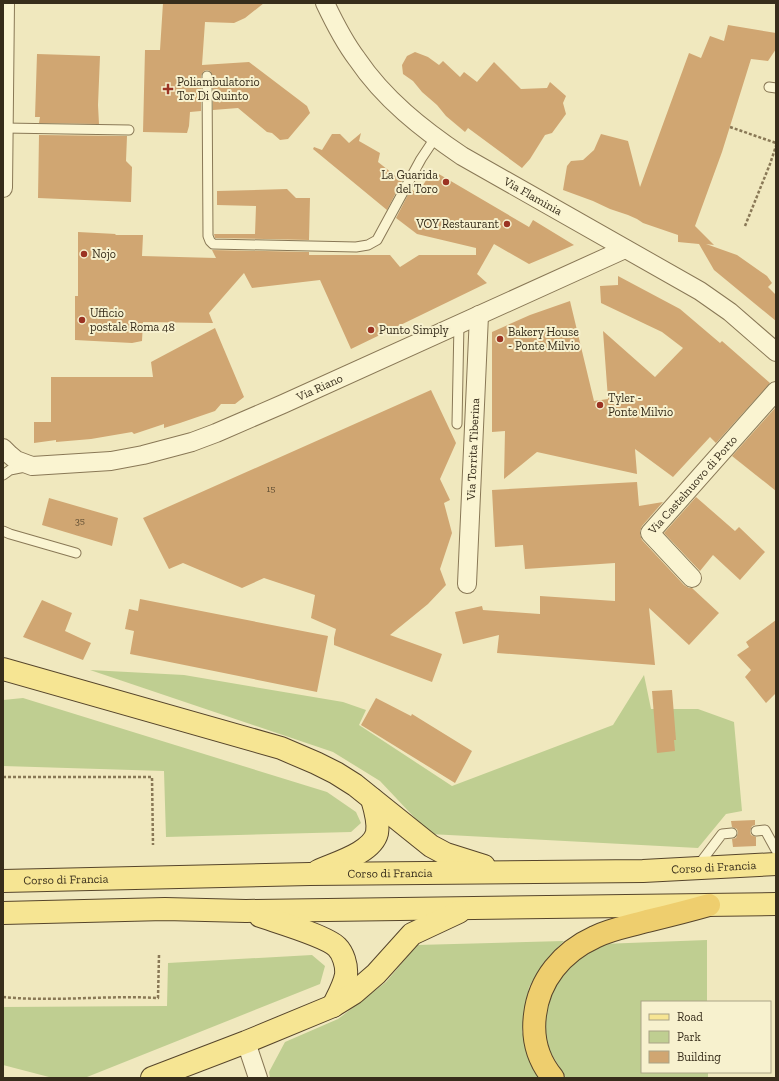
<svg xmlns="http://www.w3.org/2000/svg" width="779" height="1081" font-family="'Zilla Slab',serif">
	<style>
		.green { fill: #bfce91 }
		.building { fill: #d0a672 }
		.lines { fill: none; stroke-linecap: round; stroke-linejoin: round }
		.service-casing { stroke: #897856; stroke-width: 11 }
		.minor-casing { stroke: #897856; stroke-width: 20 }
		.primary-casing { stroke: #56452b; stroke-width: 24 }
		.trunk-casing { stroke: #56452b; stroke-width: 24 }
		.path { stroke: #897856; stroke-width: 2.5; stroke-dasharray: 3 2; stroke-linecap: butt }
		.service { stroke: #faf4d1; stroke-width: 9 }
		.minor { stroke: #faf4d1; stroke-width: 18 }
		.primary { stroke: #f6e593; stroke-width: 22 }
		.trunk { stroke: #eece6e; stroke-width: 22 }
		.poi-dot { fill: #9b3323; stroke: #f7f1ce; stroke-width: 1.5 }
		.labels { text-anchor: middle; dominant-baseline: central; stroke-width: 4; stroke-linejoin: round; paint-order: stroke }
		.number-label { font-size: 10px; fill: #5d4b31 }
		.poi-label { font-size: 12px; fill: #372d1b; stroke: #f7f1ce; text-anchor: start }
		.street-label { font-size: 12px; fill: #372d1b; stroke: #f7f1ce }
	</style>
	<rect width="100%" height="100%" fill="#f0e8be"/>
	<g class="green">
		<polygon points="90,670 184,675 343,702 366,710 359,725 452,786 613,725 644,675 651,709 698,709 734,722 742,811 726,814 698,848 430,834 380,781 333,752"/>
		<polygon points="23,698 327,792 356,812 361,823 351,832 166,837 164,771 3,766 3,700"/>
		<polygon points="707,940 707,1002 642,1002 642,1072 708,1072 708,1078 566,1078 547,1046 544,1022 551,988 574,959 602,944"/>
		<polygon points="564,941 544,962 529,987 522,1032 541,1078 270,1078 269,1072 285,1042 338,1019 386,982 417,945"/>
		<polygon points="312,955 325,966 320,984 87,1077 49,1077 3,1065 3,1007 167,1006 168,963"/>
	</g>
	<g class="building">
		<polygon points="163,3 264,3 245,18 234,23 205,22 202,65 249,62 307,106 310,113 288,139 280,140 272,133 267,132 238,108 213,110 213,76 210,71 207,70 204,71 201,76 201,111 190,112 189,126 187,133 143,132 145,50 160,50"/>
		<polygon points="728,25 776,33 776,49 768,61 751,59 722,152 695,226 714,245 706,244 737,255 767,276 772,283 768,287 776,295 776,321 714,270 699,244 678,242 678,235 643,223 637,219 628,215 610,209 593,201 563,190 567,166 571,161 583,160 594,150 601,134 628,141 640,187 689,53 701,58 710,36 724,41"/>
		<polygon points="415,52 428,57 439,65 443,61 460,77 464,72 477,82 494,62 521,89 547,88 550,82 566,96 563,103 566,114 552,133 545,135 530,159 522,168 468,128 465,132 446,116 437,105 422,92 413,81 403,74 402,65 407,56"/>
		<polygon points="37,54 100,56 98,105 99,124 39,123 40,117 35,117"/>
		<polygon points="361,133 359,141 380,153 378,162 402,181 387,210 313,149 314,147 322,150 332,134 340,134 349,143"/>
		<polygon points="39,135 127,136 126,161 132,167 131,202 38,198"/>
		<polygon points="432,170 529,227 533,220 574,245 529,264 494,244 477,274 487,283 351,349 320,280 252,288 244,273 209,313 213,323 143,322 142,341 132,343 75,340 75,296 78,296 78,232 116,234 115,235 143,235 142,256 216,258 212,250 309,252 309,255 390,255 400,267 419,255 476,255 476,248 417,234 396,218 411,189 418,194"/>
		<polygon points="287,189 296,198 310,198 309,240 215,238 214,234 255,234 256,206 217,205 217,191"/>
		<polygon points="618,276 680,309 720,343 722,341 770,383 716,443 710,437 673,477 635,449 637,474 537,452 504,479 505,431 492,432 492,332 530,315 570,301 594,401 608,399 603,331 655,377 683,348 662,332 601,303 600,286 618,285"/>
		<polygon points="215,328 244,397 235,404 221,404 215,411 180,423 164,428 164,424 134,434 132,432 91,439 56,442 56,440 34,443 34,422 51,422 51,377 153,377 151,362"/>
		<polygon points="431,390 456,443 440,479 450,500 444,503 452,533 440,569 446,585 428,604 390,635 442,654 432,682 334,645 334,638 336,629 311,618 315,595 264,578 242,588 183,563 169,569 143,518"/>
		<polygon points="776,407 776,491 732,456"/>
		<polygon points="637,482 639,506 663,502 642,526 640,531 640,535 642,540 684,585 689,588 692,588 719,613 689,645 649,608 655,665 497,653 499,635 463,644 455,612 482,606 483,610 540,614 540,596 615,601 615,563 525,569 523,545 495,547 492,490"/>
		<polygon points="696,497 735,531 739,527 765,552 740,580 713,555 700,571 664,533"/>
		<polygon points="49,498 118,518 112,546 42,525"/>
		<polygon points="140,599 328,636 317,692 130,654 134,631 125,629 129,609 138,611"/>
		<polygon points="42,600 72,613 65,631 91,643 83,660 23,637"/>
		<polygon points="776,620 776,693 766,703 745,677 751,670 737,655 749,647 746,642"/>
		<polygon points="672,690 676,740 674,740 675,751 657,753 652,691"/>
		<polygon points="376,698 411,716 412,714 472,751 455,783 361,725"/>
		<polygon points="755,820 755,825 752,826 750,831 751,835 756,837 756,846 733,847 732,839 736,838 738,833 737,829 732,827 731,821"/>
	</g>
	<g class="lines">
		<defs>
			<g id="service">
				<polyline points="207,76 208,236 210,241 213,244 356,247 368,245 377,240 421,159 435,138"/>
				<polyline points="769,87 776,88"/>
				<polyline points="4,128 129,130"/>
				<polyline points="457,424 459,323"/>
				<polyline points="3,475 10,470 25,467"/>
				<polyline points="3,531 10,534 76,553"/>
				<polyline points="756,831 765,830 776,850"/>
				<polyline points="697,867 722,834 732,833"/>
			</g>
			<g id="minor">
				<path id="s1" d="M325,3c9,19 19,39 32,56 27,40 65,70 105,97l238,135 30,21 46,40"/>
				<polyline points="3,188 5,3"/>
				<path id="s2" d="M3,448l7,7 6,5 16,6 79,-5 32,-6 49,-13 24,-9 67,-29 342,-155"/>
				<path id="s3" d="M692,578l-42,-45 126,-142"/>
				<path id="s4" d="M467,584l12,-269"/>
				<polyline points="246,1042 258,1078"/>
			</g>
			<g id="primary">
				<polyline points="3,669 281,748 316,763 336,773 355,785 431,846 446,854 484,866"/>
				<path d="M318,871c17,-8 54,-18 59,-38 2,-11 -2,-24 -5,-34"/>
				<path id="s5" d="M3,881l307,-7 333,-3 133,-7"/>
				<polyline points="3,913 165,909 246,911 776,904"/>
				<path d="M260,916c17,6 66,20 77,31 6,6 10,18 9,28 -2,11 -8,21 -13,31"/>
				<polyline points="152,1078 246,1042 333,1006 354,993 376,974 412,934 459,912"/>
			</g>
			<path id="trunk" d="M553,1078c-15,-18 -21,-40 -18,-63 4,-35 27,-63 60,-78 16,-8 35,-11 52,-16 21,-5 41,-10 62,-16"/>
		</defs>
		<use href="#service" class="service-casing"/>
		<use href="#minor" class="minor-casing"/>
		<use href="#primary" class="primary-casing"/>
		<use href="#trunk" class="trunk-casing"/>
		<g class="path">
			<polyline points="730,127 776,143"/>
			<polyline points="745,226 770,164 776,146"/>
			<polyline points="3,777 152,777 153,845"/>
			<path d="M3,997c51,5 104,-2 155,1l1,-43"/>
		</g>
		<use href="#service" class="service"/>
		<use href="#minor" class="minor"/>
		<use href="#primary" class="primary"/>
		<use href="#trunk" class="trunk"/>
	</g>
	<g class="poi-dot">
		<path d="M166 83h4v4h4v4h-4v4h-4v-4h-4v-4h4z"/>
		<circle cx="446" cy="182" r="4"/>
		<circle cx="507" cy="224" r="4"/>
		<circle cx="84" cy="254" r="4"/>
		<circle cx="82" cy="320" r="4"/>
		<circle cx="371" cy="330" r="4"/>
		<circle cx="500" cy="339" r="4"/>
		<circle cx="600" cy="405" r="4"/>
	</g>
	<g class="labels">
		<g class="number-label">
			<text x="271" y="489">15</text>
			<text x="80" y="521">35</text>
		</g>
		<g class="poi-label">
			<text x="177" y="82">Poliambulatorio<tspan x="177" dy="14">Tor Di Quinto</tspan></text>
			<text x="438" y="175" text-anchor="end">La Guarida<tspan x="438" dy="14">del Toro</tspan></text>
			<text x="499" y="224" text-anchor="end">VOY Restaurant</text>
			<text x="92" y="254">Nojo</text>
			<text x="90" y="313">Ufficio<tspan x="90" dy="14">postale Roma 48</tspan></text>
			<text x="379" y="330">Punto Simply</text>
			<text x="508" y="332">Bakery House<tspan x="508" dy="14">- Ponte Milvio</tspan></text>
			<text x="608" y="398">Tyler -<tspan x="608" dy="14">Ponte Milvio</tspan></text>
		</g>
		<g class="street-label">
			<text stroke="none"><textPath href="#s1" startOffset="290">Via Flaminia</textPath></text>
			<text stroke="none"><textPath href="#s2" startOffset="336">Via Riano</textPath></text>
			<text stroke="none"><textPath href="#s4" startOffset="135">Via Torrita Tiberina</textPath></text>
			<text stroke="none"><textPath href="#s3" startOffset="126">Via Castelnuovo di Porto</textPath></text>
			<text stroke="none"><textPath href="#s5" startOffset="711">Corso di Francia</textPath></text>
			<text stroke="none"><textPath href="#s5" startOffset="387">Corso di Francia</textPath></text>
			<text stroke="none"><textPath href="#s5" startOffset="63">Corso di Francia</textPath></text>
		</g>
	</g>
	<rect width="779" height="1081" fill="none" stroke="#372d1b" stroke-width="8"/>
	<rect x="641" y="1001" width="130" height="72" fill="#f7f1ce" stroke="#aaa386"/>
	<rect x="649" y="1014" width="20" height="6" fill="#f6e593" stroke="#aaa386"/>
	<text x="677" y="1021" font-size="12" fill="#372d1b">Road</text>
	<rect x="649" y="1031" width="20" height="12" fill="#bfce91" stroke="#aaa386"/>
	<text x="677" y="1041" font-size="12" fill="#372d1b">Park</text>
	<rect x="649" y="1051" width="20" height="12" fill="#d0a672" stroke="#aaa386"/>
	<text x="677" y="1061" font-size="12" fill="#372d1b">Building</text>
</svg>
